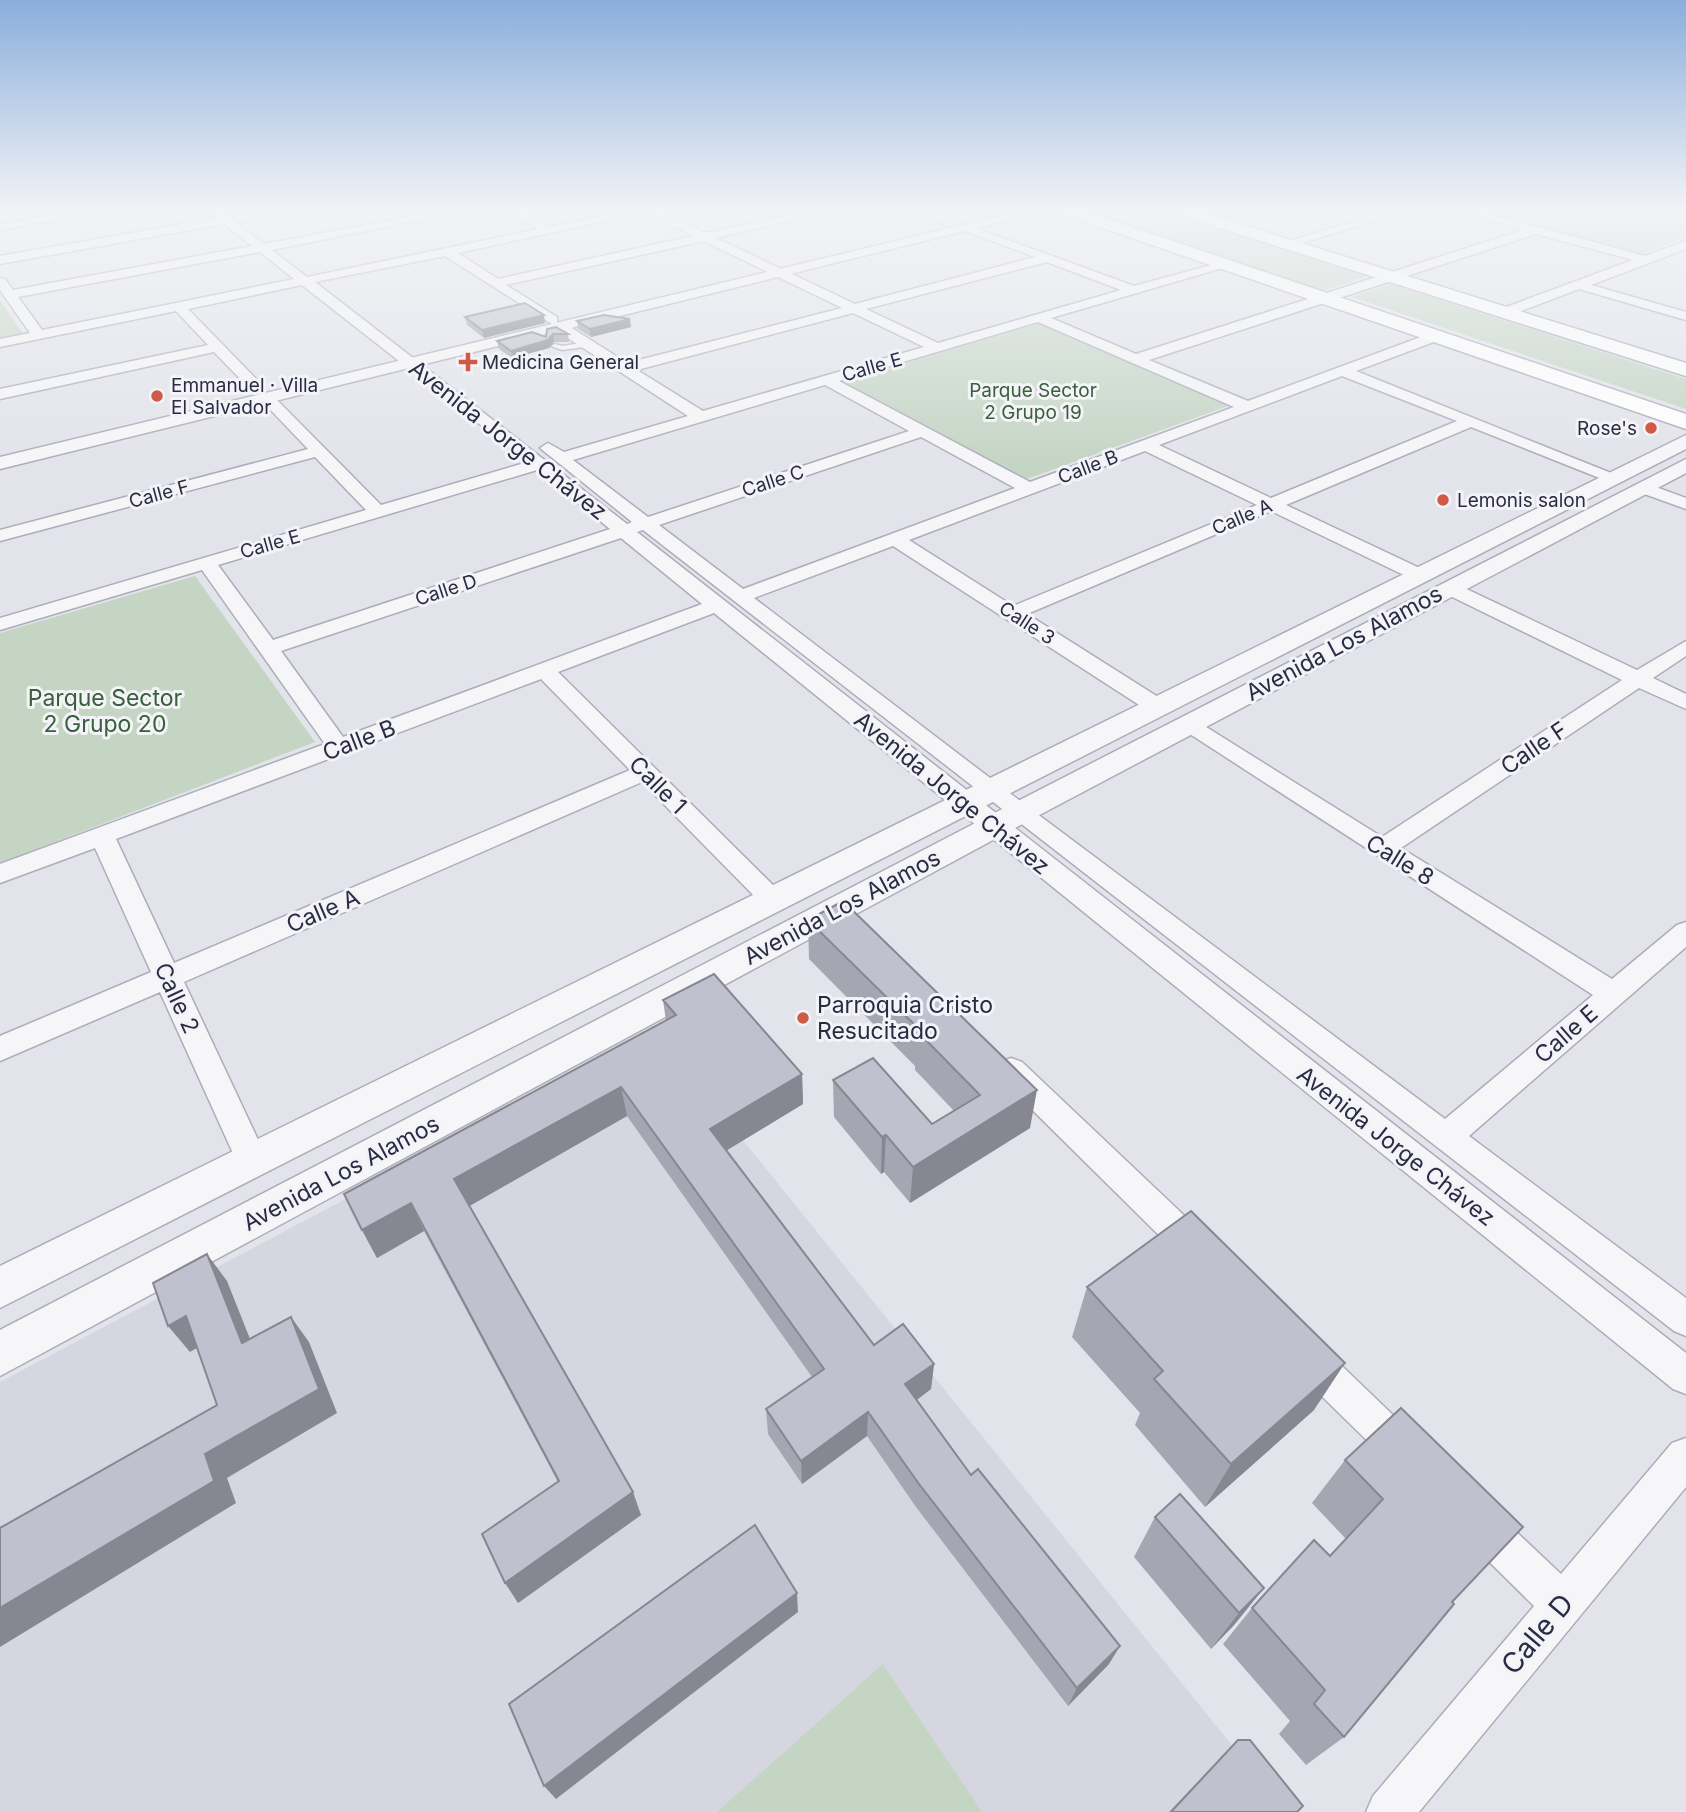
<svg xmlns="http://www.w3.org/2000/svg" width="1686" height="1812" font-family="Inter,sans-serif">
	<style>
		.built { fill: #d5d6e0 }
		.green { fill: #c4d5c4 }
		.lines { fill: none; stroke-linecap: round; stroke-linejoin: round }
		.service-casing { stroke: #acadb9; stroke-width: 3 }
		.minor-casing { stroke: #acadb9; stroke-width: 3 }
		.tertiary-casing { stroke: #acadb9; stroke-width: 3 }
		.secondary-casing { stroke: #acadb9; stroke-width: 3 }
		.service { fill: #f6f6f9; fill-rule: evenodd }
		.minor { fill: #f6f6f9; fill-rule: evenodd }
		.tertiary { fill: #f6f6f9; fill-rule: evenodd }
		.secondary { fill: #fff; fill-rule: evenodd }
		.wall { fill: #a5a6b1 }
		.shaded-wall { fill: #868790 }
		.building { fill: #c0c1ce; stroke: #868790; stroke-width: 2 }
		.poi-dot { fill: #d15a47; stroke: #f3f3f8; stroke-width: 2.5 }
		.labels { text-anchor: middle; dominant-baseline: central; stroke-width: 6; stroke-linejoin: round; paint-order: stroke }
		.far-poi-label { font-size: 19px; fill: #2a2c44; stroke: #f3f3f8; text-anchor: start }
		.far-street-label { font-size: 19px; fill: #2a2c44; stroke: #f3f3f8 }
		.far-park-label { font-size: 19px; fill: #37603b; stroke: #f3f3f8 }
		.street-label { font-size: 23px; fill: #2a2c44; stroke: #f3f3f8 }
		.park-label { font-size: 23px; fill: #37603b; stroke: #f3f3f8 }
		.poi-label { font-size: 23px; fill: #2a2c44; stroke: #f3f3f8; text-anchor: start }
		.near-street-label { font-size: 28px; fill: #2a2c44; stroke: #f3f3f8 }
	</style>
	<rect width="100%" height="100%" fill="#e3e4eb"/>
	<polygon class="built" points="657,1034 1286,1812 0,1812 0,1382"/>
	<g class="green">
		<polygon points="526,212 625,212 553,226"/>
		<polygon points="1089,212 1173,212 1371,275 1323,291"/>
		<polygon points="1481,212 1686,212 1686,237 1639,255"/>
		<polygon points="1391,284 1686,379 1686,409 1352,297"/>
		<polygon points="0,300 23,334 0,339"/>
		<polygon points="1040,323 1228,406 1027,479 843,382"/>
		<polygon points="195,576 315,742 0,863 0,633"/>
		<polygon points="883,1664 982,1812 717,1812"/>
	</g>
	<g class="lines">
		<defs>
			<polygon id="service" points="588,342 592,344 591,346 562,350 551,346 555,344 562,346"/>
			<g id="minor">
				<polygon points="71,212 92,213 0,230 0,224"/>
				<path d="M210,212h13l5,4 49,-4 -41,10 28,22 172,-32h24l-188,38 35,27 232,-48 -28,-17h14l26,15 74,-15h36l45,21 99,-21h21l-110,26 139,66 180,-47 -72,-27 -2,-2 6,-3 167,61 92,-25v6l-175,51 85,36 387,-124 -59,-18h19l162,44 41,-15v8l-95,36 95,27v8l-107,-31 -71,27h-10v-6l135,-50 -97,-26 -387,126 99,41 181,-67h10v6l-83,31 265,106 -2,4h-12l-136,-54 -185,78 140,66 3,4 -3,4h-14l-141,-68 -244,103 139,88 3,5 -3,5h-16l-257,-166 -139,52 274,209 417,312 148,-124 -417,-270 11,-7 8,2 187,117 240,-157 -180,-88 -3,-4 3,-4h14l181,86 49,-29v15l-33,22 33,16v15l-47,-21 -238,160 211,131 65,-54 9,-3v25l-217,189 217,162v38l-12,-5 -1031,-801 -6,2 1049,821v41l-13,-5 -959,-776 -156,59 224,222 4,6 -4,6 -9,3 -9,-3 -122,-124 -458,200 84,179 -5,10 -11,4 -11,-4 -81,-179 -160,69v-25l151,-64 -56,-124 -95,35v-19l325,-120 -123,-174 -202,60v-12l366,-108 -51,-53 -315,84v-11l308,-81 -46,-48v-6h10l109,110 147,-43 -226,-177 -114,24 76,78v6h-10l-40,-41 -214,47v-10l208,-44 -32,-34 -176,36v-8l30,-6 -30,-43v-12l5,1 8,11 239,-44 -28,-22 -224,40v-8l217,-38zM646,212l47,24 -195,43 -40,-26zM704,241l138,67 -215,55 -60,-38h-10v6l131,85 -124,36 -16,-9 -8,5 92,74 -5,2 -312,-242 130,-26 107,68 5,-1v-6l-51,-32zM260,252l34,27 -252,51 -24,-33zM1047,262l74,28 -183,53 -72,-34zM853,313l71,34 -221,64 -66,-41zM1038,322l196,85 -204,75 -191,-101zM1342,376l115,45 -186,77 -112,-53zM825,385l84,46 -261,86 -75,-57zM921,437l94,51 -272,101 -84,-64zM1145,451l112,54 -244,101 -104,-66zM537,470l73,59 -337,111 -55,-75zM621,538l81,66 -359,133 -62,-86zM541,679l89,91 -456,193 -58,-124z"/>
				<polygon points="916,212 932,212 959,224 949,226"/>
				<polygon points="1384,212 1402,212 1290,247 1280,244"/>
				<polygon points="1642,482 1686,498 1686,509 1636,491 1633,487"/>
				<polygon points="1011,1058 1022,1062 1209,1239 1214,1250 1209,1261 1197,1265 1185,1261 1000,1078 996,1070 1000,1062"/>
				<polygon points="1307,1339 1320,1345 1418,1439 1424,1452 1418,1465 1405,1471 1392,1465 1294,1369 1289,1357 1294,1345"/>
				<polygon points="1686,1438 1686,1487 1419,1812 1366,1812 1373,1796 1534,1606 1464,1537 1458,1523 1464,1509 1478,1503 1492,1509 1561,1574 1672,1443"/>
			</g>
			<g id="tertiary">
				<polygon points="1016,212 1041,212 0,469 0,457"/>
				<polygon points="1686,435 1686,449 0,1308 0,1266"/>
				<polygon points="1686,459 1686,473 1030,820 0,1376 0,1330 1008,806"/>
			</g>
			<g id="secondary">
				<polygon points="1063,212 1087,212 1686,414 1686,429 1065,215"/>
				<polygon points="1177,212 1202,212 1686,363 1686,376 1179,215"/>
			</g>
		</defs>
		<use href="#service" class="service-casing"/>
		<use href="#minor" class="minor-casing"/>
		<use href="#tertiary" class="tertiary-casing"/>
		<use href="#secondary" class="secondary-casing"/>
		<use href="#service" class="service"/>
		<use href="#minor" class="minor"/>
		<use href="#tertiary" class="tertiary"/>
		<use href="#secondary" class="secondary"/>
	</g>
	<g class="wall">
		<polygon points="465,317 545,323 484,338 467,325"/>
		<polygon points="630,319 631,327 591,337 578,329 577,321"/>
		<polygon points="547,329 568,334 569,342 554,342 549,348 512,358 499,349 497,341 546,337"/>
		<polygon points="808,920 1030,1128 910,1203 884,1172 881,1174 834,1117 833,1080 932,1124 954,1111 915,1070 915,1066 809,959"/>
		<polygon points="663,1000 802,1074 803,1104 727,1150 874,1345 934,1364 931,1389 917,1400 1109,1664 1068,1706 916,1507 867,1436 802,1484 768,1434 766,1409 812,1377 627,1116 469,1206 641,1515 518,1603 558,1482 424,1231 377,1258 362,1230 666,1021"/>
		<polygon points="1087,1287 1314,1410 1205,1507 1135,1425 1140,1413 1072,1337"/>
		<polygon points="1401,1408 1452,1602 1344,1737 1306,1765 1279,1734 1290,1721 1223,1644 1252,1608 1330,1556 1346,1539 1312,1503 1345,1460"/>
		<polygon points="1155,1517 1264,1588 1234,1625 1211,1649 1134,1557"/>
		<polygon points="1238,1740 1297,1812 1169,1812 1222,1756"/>
	</g>
	<g class="shaded-wall">
		<polygon points="544,315 545,323 484,338 482,330"/>
		<polygon points="630,319 631,327 591,337 590,329"/>
		<polygon points="553,334 554,342 549,348 512,358 511,351"/>
		<polygon points="802,1074 803,1104 714,1158 710,1129"/>
		<polygon points="621,1087 627,1116 466,1208 454,1179"/>
		<polygon points="1037,1090 1030,1128 910,1203 913,1167"/>
		<polygon points="886,1135 884,1172 881,1174 882,1137"/>
		<polygon points="411,1203 424,1231 377,1258 362,1230"/>
		<polygon points="207,1254 227,1281 262,1369 242,1343"/>
		<polygon points="186,1316 207,1342 190,1352 168,1326"/>
		<polygon points="291,1317 309,1342 337,1413 227,1478 236,1503 0,1647 0,1608 205,1454"/>
		<polygon points="1345,1363 1314,1410 1205,1507 1231,1464"/>
		<polygon points="934,1364 931,1389 903,1410 905,1384"/>
		<polygon points="868,1412 867,1436 802,1484 801,1461"/>
		<polygon points="633,1492 641,1515 518,1603 505,1583"/>
		<polygon points="1264,1588 1234,1625 1211,1649 1239,1613"/>
		<polygon points="797,1593 798,1612 556,1799 544,1786"/>
		<polygon points="1120,1646 1109,1664 1068,1706 1077,1688"/>
	</g>
	<g class="building">
		<polygon points="525,303 544,315 482,330 465,317"/>
		<polygon points="604,315 630,319 590,329 577,321"/>
		<polygon points="556,327 568,334 553,334 548,340 511,351 497,341 532,332 546,337 547,329"/>
		<polygon points="843,901 1037,1090 913,1167 886,1135 882,1137 833,1080 873,1058 932,1124 980,1095 918,1032 920,1030 808,920"/>
		<polygon points="714,974 802,1074 710,1129 874,1345 903,1324 934,1364 905,1384 971,1475 978,1469 1120,1646 1077,1688 919,1484 868,1412 801,1461 766,1409 824,1369 621,1087 454,1179 633,1492 505,1583 482,1534 559,1481 411,1203 362,1230 344,1194 676,1015 663,1000"/>
		<polygon points="1191,1211 1345,1363 1231,1464 1154,1379 1163,1371 1087,1287"/>
		<polygon points="207,1254 242,1343 291,1317 319,1389 205,1454 214,1481 0,1608 0,1528 217,1405 186,1316 168,1326 153,1283"/>
		<polygon points="1401,1408 1523,1527 1452,1602 1454,1604 1344,1737 1314,1704 1325,1690 1252,1608 1314,1540 1330,1556 1383,1499 1345,1460"/>
		<polygon points="1180,1494 1264,1588 1239,1613 1155,1517"/>
		<polygon points="755,1525 797,1593 544,1786 509,1704"/>
		<polygon points="1238,1740 1250,1740 1303,1806 1297,1812 1171,1812"/>
	</g>
	<linearGradient id="sky" x2="0" y2="1"><stop stop-color="#8aaedc"/><stop offset="0.45" stop-color="#f2f3f6"/><stop offset="1" stop-color="#f2f3f6" stop-opacity="0"/></linearGradient>
	<rect width="1686" height="466" fill="url(#sky)"/>
	<g class="poi-dot">
		<path d="M464.5 351.5h7v7h7v7h-7v7h-7v-7h-7v-7h7z"/>
		<circle cx="157" cy="396" r="7"/>
		<circle cx="1651" cy="428" r="7"/>
		<circle cx="1443" cy="500" r="7"/>
		<circle cx="803" cy="1018" r="7"/>
	</g>
	<g class="labels">
		<g class="far-poi-label">
			<text x="482" y="362">Medicina General</text>
			<text x="171" y="385">Emmanuel · Villa<tspan x="171" dy="22">El Salvador</tspan></text>
			<text x="1637" y="428" text-anchor="end">Rose's</text>
			<text x="1457" y="500">Lemonis salon</text>
		</g>
		<g class="far-street-label">
			<text transform="translate(872 367) rotate(-16)">Calle E</text>
			<text transform="translate(1088 467) rotate(-21)">Calle B</text>
			<text transform="translate(773 481) rotate(-18)">Calle C</text>
			<text transform="translate(159 494) rotate(-15)">Calle F</text>
			<text transform="translate(1242 517) rotate(-23)">Calle A</text>
			<text transform="translate(270 544) rotate(-16)">Calle E</text>
			<text transform="translate(446 590) rotate(-18)">Calle D</text>
			<text transform="translate(1027 623) rotate(33)">Calle 3</text>
		</g>
		<g class="far-park-label">
			<text x="1033" y="390">Parque Sector<tspan x="1033" dy="22">2 Grupo 19</tspan></text>
		</g>
		<g class="street-label">
			<text transform="translate(508 440) rotate(38)">Avenida Jorge Chávez</text>
			<text transform="translate(1344 643) rotate(-28)">Avenida Los Alamos</text>
			<text transform="translate(359 740) rotate(-21)">Calle B</text>
			<text transform="translate(1534 748) rotate(-34)">Calle F</text>
			<text transform="translate(658 785) rotate(45)">Calle 1</text>
			<text transform="translate(952 793) rotate(39)">Avenida Jorge Chávez</text>
			<text transform="translate(1400 860) rotate(32)">Calle 8</text>
			<text transform="translate(842 907) rotate(-28)">Avenida Los Alamos</text>
			<text transform="translate(323 911) rotate(-23)">Calle A</text>
			<text transform="translate(177 998) rotate(65)">Calle 2</text>
			<text transform="translate(1566 1034) rotate(-41)">Calle E</text>
			<text transform="translate(1396 1146) rotate(38)">Avenida Jorge Chávez</text>
			<text transform="translate(341 1173) rotate(-28)">Avenida Los Alamos</text>
		</g>
		<g class="park-label">
			<text x="105" y="698">Parque Sector<tspan x="105" dy="26">2 Grupo 20</tspan></text>
		</g>
		<g class="poi-label">
			<text x="817" y="1005">Parroquia Cristo<tspan x="817" dy="26">Resucitado</tspan></text>
		</g>
		<g class="near-street-label">
			<text transform="translate(1537 1634) rotate(-50)">Calle D</text>
		</g>
	</g>
</svg>
